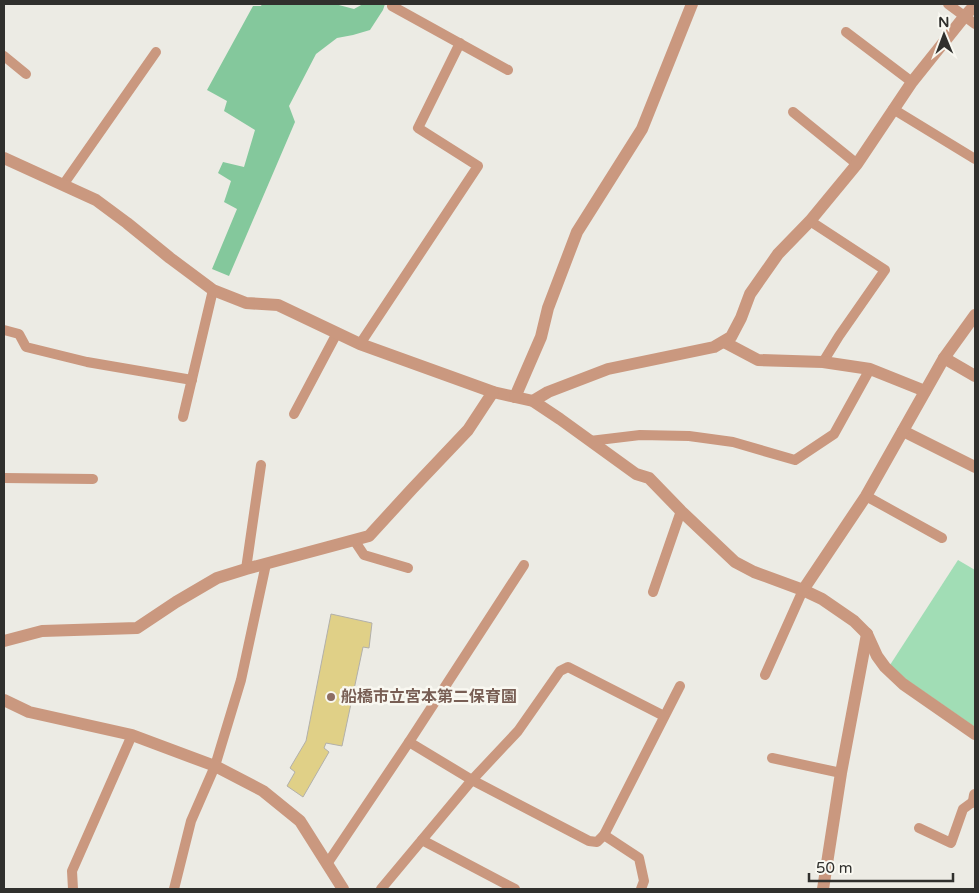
<svg xmlns="http://www.w3.org/2000/svg" width="979" height="893" font-family="'Varela Round','Noto Sans JP',sans-serif">
	<style>
		.green { fill: #a1ddb5 }
		.forest { fill: #84c89c }
		.building { fill: #e0d087; stroke: #b2b0aa }
		.lines { fill: none; stroke-linecap: round; stroke-linejoin: round }
		.lane { stroke: #ca987f; stroke-width: 10 }
		.street { stroke: #ca987f; stroke-width: 12 }
		.education-dot { fill: #8d6e63; stroke: #f9f8f1; stroke-width: 2 }
		.labels { text-anchor: middle; dominant-baseline: central; stroke-width: 5; stroke-linejoin: round; paint-order: stroke }
		.education-label { font-size: 16px; font-weight: bold; fill: #785e54; stroke: #f9f8f1; text-anchor: start }
	</style>
	<rect width="100%" height="100%" fill="#ecebe4"/>
	<polygon class="green" points="958,560 975,570 975,727 907,680 890,665"/>
	<polygon class="forest" points="262,4 335,4 354,9 363,4 385,4 383,10 370,30 353,35 337,38 316,54 289,106 295,122 229,276 212,269 237,209 224,202 231,181 218,173 223,162 244,167 255,130 224,111 227,101 207,90 253,6 261,6"/>
	<polygon class="building" points="331,614 372,623 369,648 363,647 342,746 326,743 324,748 329,752 303,797 287,786 295,772 290,768 306,741"/>
	<g class="lines">
		<g class="lane">
			<polyline points="948,4 975,24"/>
			<polyline points="392,6 508,70"/>
			<polyline points="846,32 912,82"/>
			<polyline points="4,56 26,74"/>
			<polyline points="893,109 975,159"/>
			<polyline points="793,112 857,164"/>
			<polyline points="63,185 156,52"/>
			<polyline points="810,221 885,270 839,336 823,362"/>
			<polyline points="4,330 19,334 26,347 87,362 192,380"/>
			<polyline points="360,344 478,166 418,128 460,43"/>
			<polyline points="294,414 337,333"/>
			<polyline points="183,417 213,290"/>
			<polyline points="590,441 640,435 689,436 733,442 795,460 834,434 870,369"/>
			<polyline points="4,478 93,479"/>
			<polyline points="866,496 942,538"/>
			<polyline points="354,540 364,555 408,568"/>
			<polyline points="246,569 261,465"/>
			<polyline points="653,592 681,511"/>
			<polyline points="765,675 803,590"/>
			<polyline points="409,742 472,780 589,841 597,842 604,835 680,686"/>
			<polyline points="772,758 841,773"/>
			<polyline points="919,828 951,843 963,809 974,801"/>
			<polyline points="604,835 639,858 644,881 641,889"/>
			<polyline points="422,840 515,889"/>
			<polyline points="327,864 409,742 524,565"/>
			<polyline points="73,889 72,871 132,735"/>
			<polyline points="174,889 191,821 215,766 241,680 266,564"/>
			<polyline points="381,889 472,780 518,731 560,671 568,667 664,716"/>
		</g>
		<g class="street">
			<polyline points="4,158 96,200 127,223 170,258 213,290 246,303 278,305 360,344 493,392 533,401 560,419 636,474 649,478 681,511 735,562 754,572 803,590 822,599 854,621 867,634 877,656 885,667 903,684 975,734"/>
			<polyline points="724,342 758,360 823,362 870,369 925,391"/>
			<polyline points="944,358 975,376"/>
			<polyline points="515,397 541,337 548,308 577,232 642,129 692,4"/>
			<polyline points="533,401 548,392 608,369 714,347 731,337 741,318 750,294 778,254 810,221 857,164 912,82 964,17 975,5"/>
			<polyline points="903,431 975,467"/>
			<polyline points="803,590 866,496 944,358 975,315"/>
			<polyline points="4,641 42,631 137,628 176,602 217,578 246,569 369,536 412,489 468,430 493,392"/>
			<polyline points="4,700 29,712 132,735 215,766 263,791 300,821 343,889"/>
			<polyline points="975,795 974,801 975,802"/>
			<polyline points="823,889 841,773 867,634"/>
		</g>
	</g>
	<circle class="education-dot" cx="331" cy="697" r="5"/>
	<g class="labels">
		<g class="education-label">
			<text x="341" y="697">船橋市立宮本第二保育園</text>
		</g>
	</g>
	<rect width="979" height="893" fill="none" stroke="#30302d" stroke-width="10"/>
	<g transform="translate(944 35) rotate(359)" stroke="#f9f8f1" stroke-width="4" paint-order="stroke">
	<path d="M0-4L9 19L0 12L-9 19Z" fill="#30302d"/>
	<text y="-8" font-size="14" font-weight="bold" text-anchor="middle" fill="#30302d">N</text>
	</g>
	<path d="M809 873v8h144v-8" fill="none" stroke="#30302d" stroke-width="2.5"/>
	<text x="816" y="873" font-size="15" fill="#30302d" stroke="#f9f8f1" stroke-width="4" paint-order="stroke">50 m</text>
</svg>
